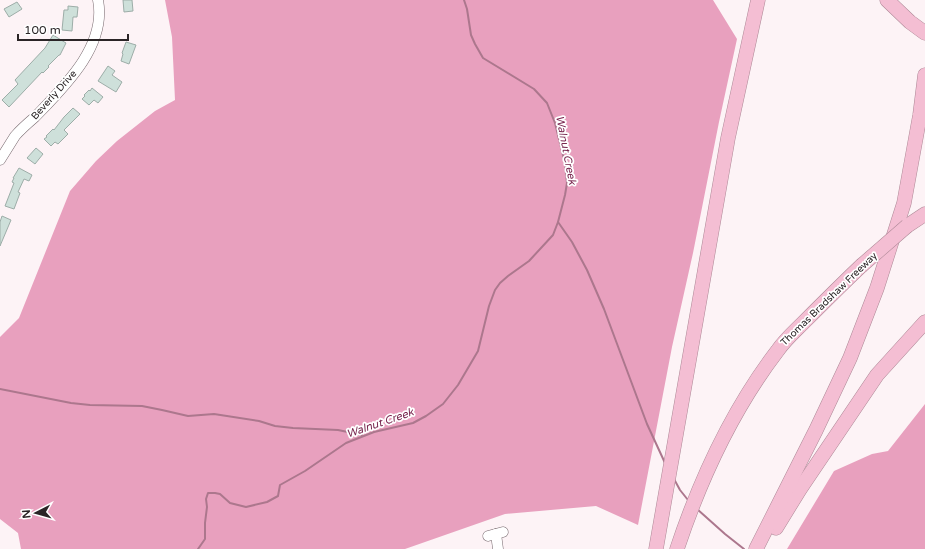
<svg xmlns="http://www.w3.org/2000/svg" width="925" height="549" font-family="'Varela Round',sans-serif">
	<style>
		.forest { fill: #e8a0be }
		.lines { fill: none; stroke-linecap: round; stroke-linejoin: round }
		.stream { stroke: #ac778d; stroke-width: 2 }
		.building { fill: #cee0da; stroke: #9dada8 }
		.minor-casing { stroke: #75676c; stroke-width: 11 }
		.highway-casing { stroke: #ad8896; stroke-width: 15 }
		.minor { stroke: #fff; stroke-width: 10 }
		.highway { stroke: #f4bed3; stroke-width: 14 }
		.highway-bridge-casing { stroke: #ad8896; stroke-width: 15; stroke-linecap: butt }
		.highway-bridge { stroke: #f4bed3; stroke-width: 14 }
		.labels { text-anchor: middle; dominant-baseline: central; stroke-width: 3.5; stroke-linejoin: round; paint-order: stroke }
		.street-label { font-size: 10px; fill: #2a2426; stroke: #fff }
		.water-label { font-size: 11px; font-style: italic; fill: #792750; stroke: #fff }
	</style>
	<rect width="100%" height="100%" fill="#fdf3f6"/>
	<g class="forest">
		<polygon points="165,0 713,0 737,39 719,122 693,253 672,347 638,525 596,506 505,514 405,549 21,549 18,533 0,519 0,337 19,318 70,191 96,161 117,141 155,111 175,100 172,37"/>
		<polygon points="925,404 925,549 787,549 834,471 872,454 888,451"/>
	</g>
	<g class="lines">
		<g class="stream">
			<polyline points="558,222 572,242 587,270 604,309 647,424 665,463"/>
			<polyline points="0,389 71,403 90,405 142,406 162,410 188,416 214,414 259,421 275,426 293,428 338,430 362,435"/>
			<polyline points="674,479 680,490 688,500"/>
			<polyline points="697,509 725,534 744,549"/>
			<polyline points="198,549 205,539 205,523 207,507 206,499 208,493 215,493 220,494 230,503 246,507 267,502 278,496 280,485 305,471 346,443 374,432 413,423 426,416 443,404 458,385 478,351 489,306 495,290 500,283 508,276 529,261 553,235 558,222 565,195 567,183 565,163 555,123 547,103 534,89 483,58 475,44 471,35 467,9 464,0"/>
		</g>
	</g>
	<g class="building">
		<polygon points="123,0 132,0 133,11 124,12"/>
		<polygon points="17,2 22,9 9,17 4,9"/>
		<polygon points="68,6 78,7 77,17 73,17 72,31 62,30 64,10 68,10"/>
		<polygon points="53,35 66,43 60,55 59,55 48,66 49,67 43,73 42,72 9,107 2,100 18,84 15,80 45,48"/>
		<polygon points="126,42 136,45 129,64 121,61 123,54 122,53"/>
		<polygon points="108,66 115,71 112,75 122,82 116,92 98,81"/>
		<polygon points="92,88 103,97 98,103 94,100 89,105 82,99 85,96 84,95 89,90 90,91"/>
		<polygon points="73,108 80,114 64,130 68,134 58,144 55,142 51,146 44,139 47,137 46,136 53,129 54,130 64,117"/>
		<polygon points="36,148 43,154 35,164 27,158"/>
		<polygon points="19,168 32,175 29,181 24,179 18,192 20,193 14,209 5,206 14,183 12,182 14,178 13,178"/>
		<polygon points="2,216 11,220 0,246 0,222"/>
	</g>
	<g class="lines">
		<defs>
			<g id="minor">
				<path d="M0,160c5,-8 10,-16 15,-24 6,-7 13,-13 20,-19 29,-30 72,-71 63,-117"/>
				<polyline points="496,534 498,549"/>
				<polyline points="488,536 503,532"/>
			</g>
			<g id="highway">
				<polyline points="887,0 910,22 925,33"/>
				<polyline points="907,226 925,214"/>
				<polyline points="776,528 800,489 877,375 925,322"/>
				<polyline points="656,549 728,138 758,0"/>
				<path d="M677,549c24,-72 55,-139 101,-199 7,-10 16,-18 25,-27 19,-19 38,-38 58,-57"/>
				<polyline points="756,549 816,430 850,358 877,288 904,203 920,115 925,75"/>
			</g>
		</defs>
		<use href="#minor" class="minor-casing"/>
		<use href="#highway" class="highway-casing"/>
		<use href="#minor" class="minor"/>
		<use href="#highway" class="highway"/>
		<defs>
			<polyline id="highway-bridge" points="861,266 907,226"/>
		</defs>
		<use href="#highway-bridge" class="highway-bridge-casing"/>
		<use href="#highway-bridge" class="highway-bridge"/>
	</g>
	<g class="labels">
		<g class="street-label">
			<text transform="translate(54 95) rotate(-48)">Beverly Drive</text>
			<text transform="translate(829 299) rotate(-44)">Thomas Bradshaw Freeway</text>
		</g>
		<g class="water-label">
			<text transform="translate(566 150) rotate(79)">Walnut Creek</text>
			<text transform="translate(380 423) rotate(-19)">Walnut Creek</text>
		</g>
	</g>
	<g transform="translate(36 513) rotate(264)" stroke="#ffffff" stroke-width="3" paint-order="stroke">
	<path d="M0-3L7 15L0 10L-7 15Z" fill="#2a2426"/>
	<text y="-6" font-size="11" font-weight="bold" text-anchor="middle" fill="#2a2426">N</text>
	</g>
	<path d="M18 34v6h110v-6" fill="none" stroke="#2a2426" stroke-width="2"/>
	<text x="24" y="34" font-size="12" fill="#2a2426" stroke="#ffffff" stroke-width="3" paint-order="stroke">100 m</text>
</svg>
